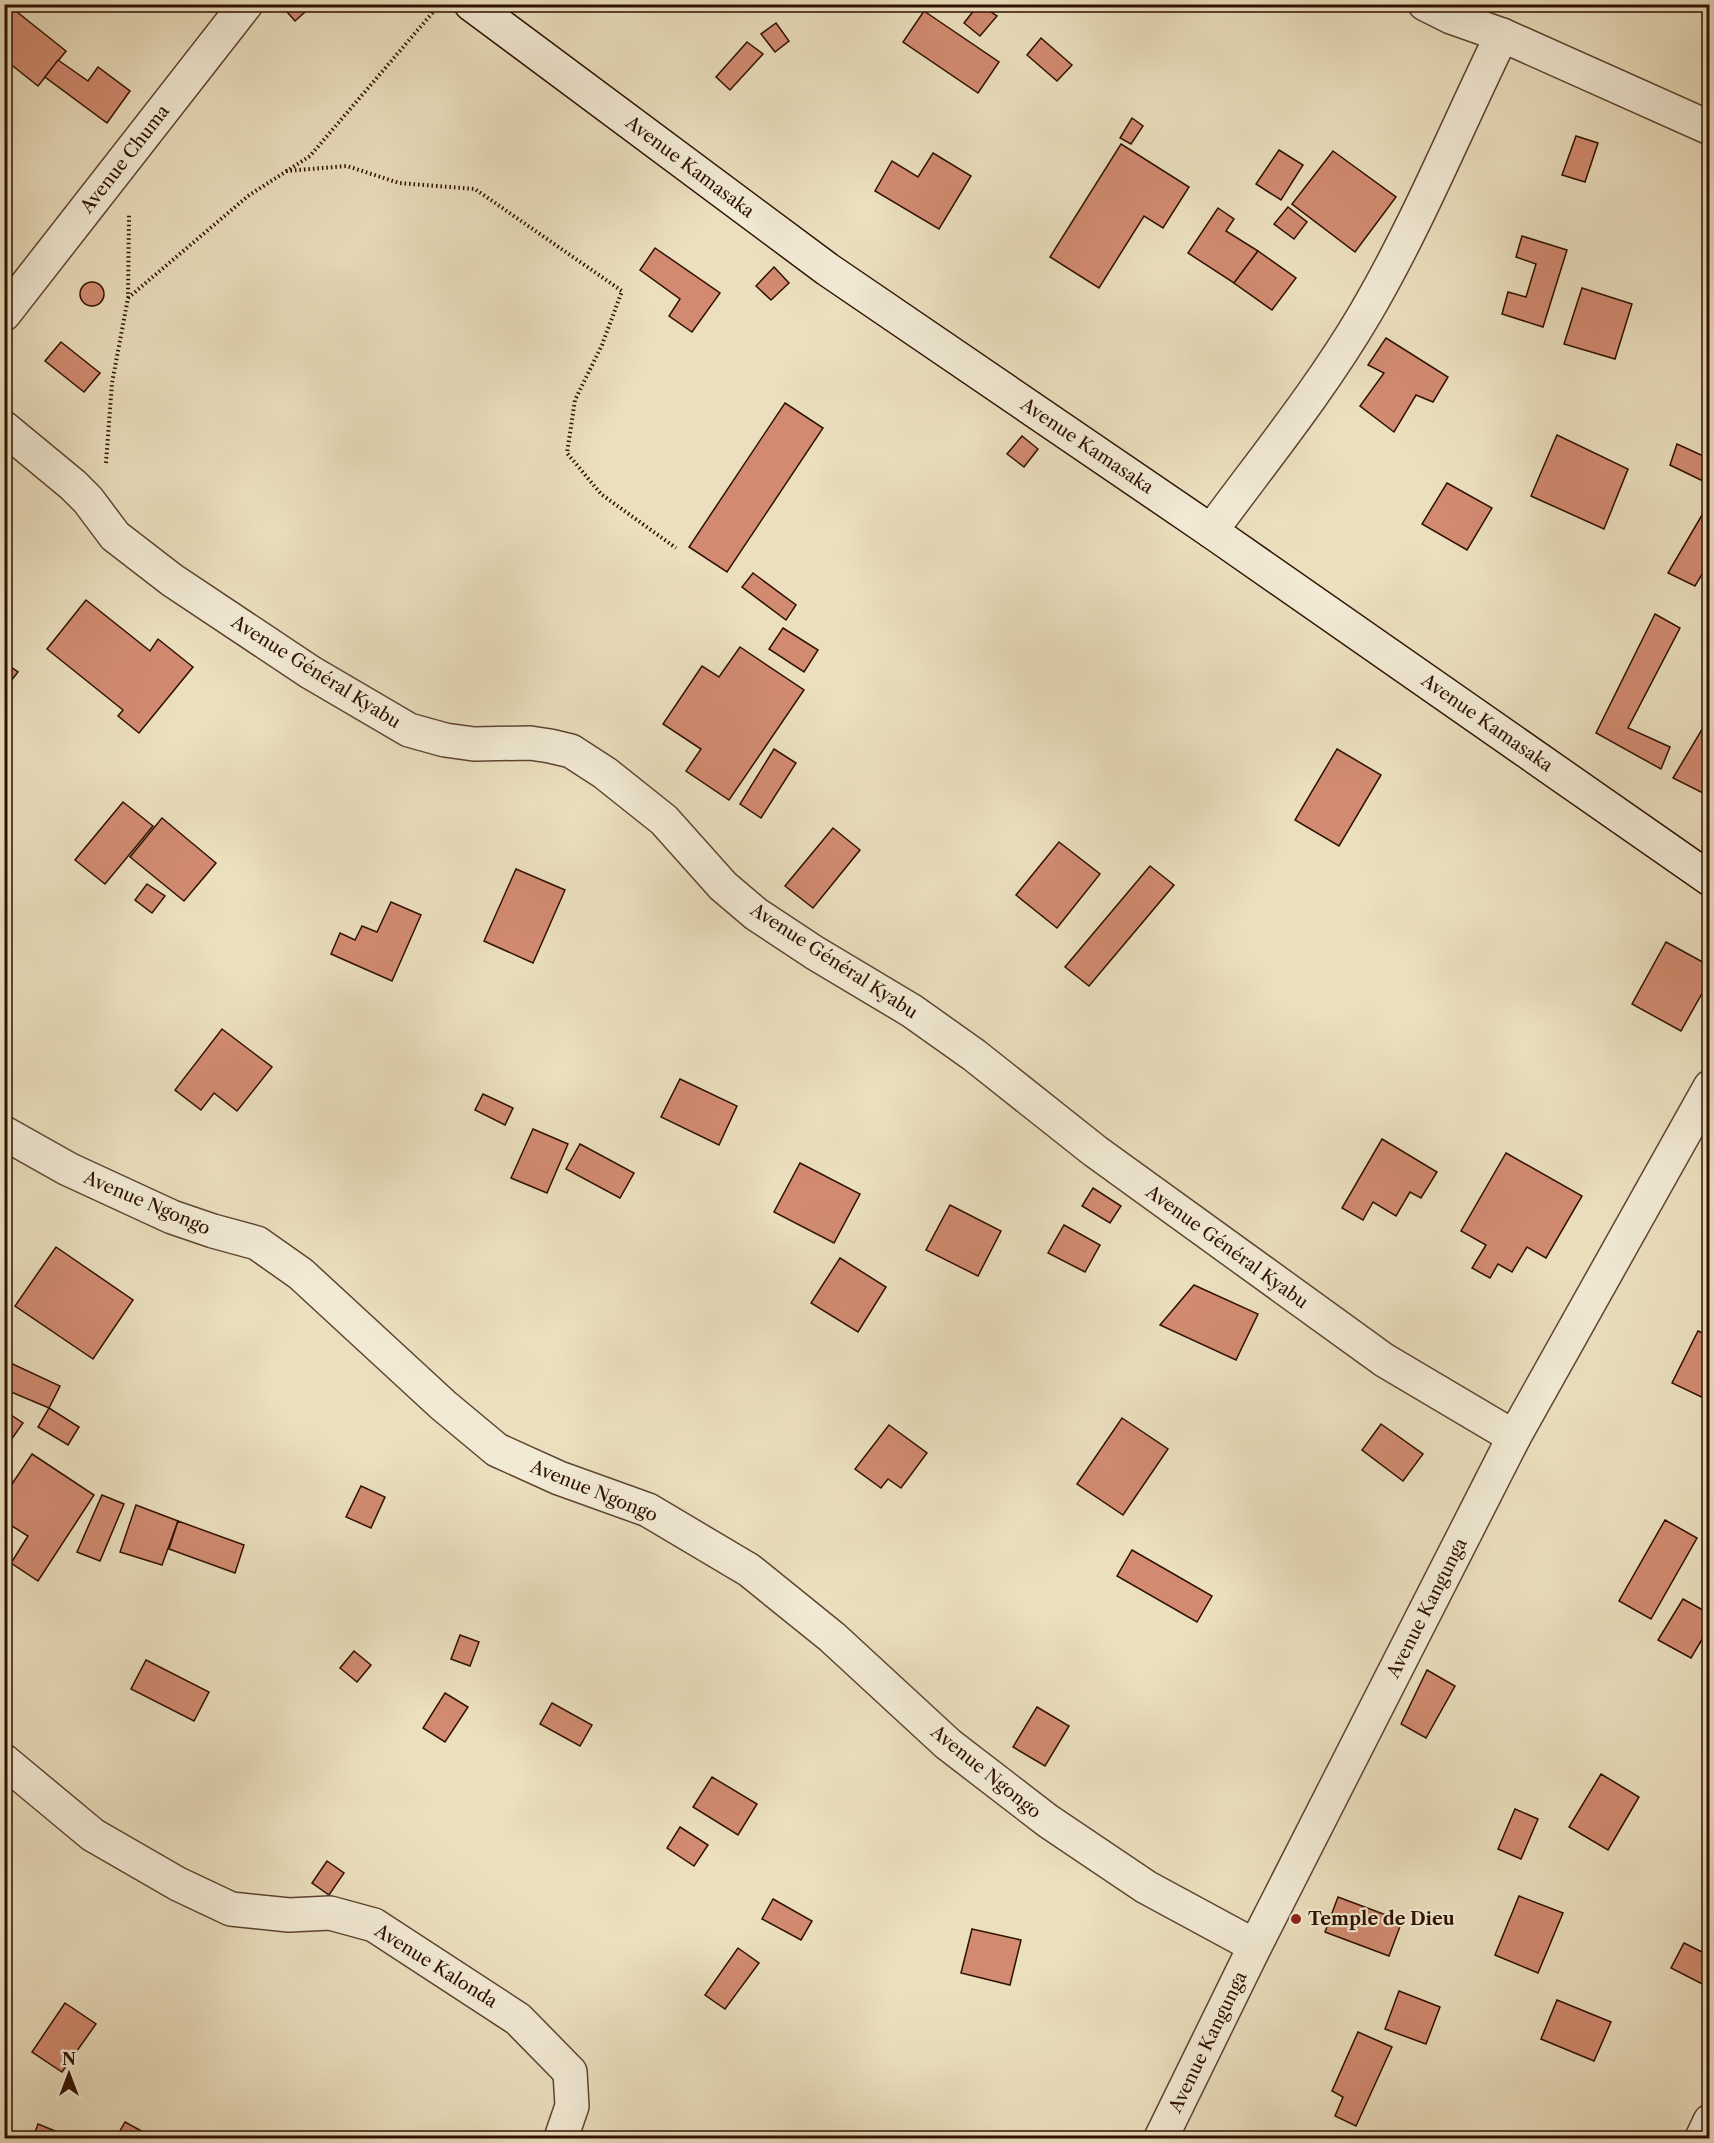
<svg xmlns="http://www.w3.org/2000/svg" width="1714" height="2143" font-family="'Libre Caslon Text',serif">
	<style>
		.building { fill: #d28b71; stroke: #2f1100; stroke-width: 1.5 }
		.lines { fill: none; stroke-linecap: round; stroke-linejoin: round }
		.street-casing { stroke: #5e4430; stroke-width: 36 }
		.secondary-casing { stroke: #2f1100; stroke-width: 36 }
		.path { stroke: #2f1100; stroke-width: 4; stroke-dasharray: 1.5 3; stroke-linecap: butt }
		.street { stroke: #f2ead5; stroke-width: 33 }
		.secondary { stroke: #f2ead5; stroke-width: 33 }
		.poi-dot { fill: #8f2418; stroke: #f2ead5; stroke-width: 2 }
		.labels { text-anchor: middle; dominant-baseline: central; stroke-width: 4.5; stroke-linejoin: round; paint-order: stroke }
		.street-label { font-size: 18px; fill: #2f1100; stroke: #f2ead5 }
		.poi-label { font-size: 18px; font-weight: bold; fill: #2f1100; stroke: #f2ead5; text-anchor: start }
	</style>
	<rect width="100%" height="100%" fill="#ebdfbe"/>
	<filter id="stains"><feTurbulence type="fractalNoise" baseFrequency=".00333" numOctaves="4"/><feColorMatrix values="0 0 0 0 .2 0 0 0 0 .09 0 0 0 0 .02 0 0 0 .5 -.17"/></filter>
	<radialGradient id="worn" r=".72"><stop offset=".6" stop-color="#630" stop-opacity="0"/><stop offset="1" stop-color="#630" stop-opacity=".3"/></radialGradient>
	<g class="building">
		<polygon points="4,4 7,4 66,51 38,86 4,59"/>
		<polygon points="280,4 314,4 295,21"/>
		<polygon points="979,4 997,16 980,36 964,23"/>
		<polygon points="924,11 999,62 978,93 903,42"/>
		<polygon points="776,23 789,41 775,52 761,34"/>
		<polygon points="1041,38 1072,65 1057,81 1027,55"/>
		<polygon points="747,42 763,54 730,90 716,77"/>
		<polygon points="58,60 88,81 98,67 130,91 107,123 45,77"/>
		<polygon points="1132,118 1143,126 1131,144 1120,138"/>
		<polygon points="1576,136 1598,143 1585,182 1562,175"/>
		<polygon points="1121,144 1189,187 1163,228 1144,216 1099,288 1050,257"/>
		<polygon points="1279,150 1303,165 1281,200 1256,184"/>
		<polygon points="1333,151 1396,197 1355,252 1292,204"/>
		<polygon points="933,153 971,176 939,229 875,191 892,161 918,177"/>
		<polygon points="1288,207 1307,222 1294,239 1274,224"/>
		<polygon points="1218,208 1234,219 1226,231 1258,251 1234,283 1188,253"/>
		<polygon points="1522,236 1567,250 1543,327 1502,314 1508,292 1526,297 1536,264 1516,257"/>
		<polygon points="655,248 720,293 692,332 669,316 680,299 640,270"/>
		<polygon points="1258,251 1296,278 1272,310 1234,283"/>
		<polygon points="774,267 789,283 771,300 756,286"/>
		<circle cx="92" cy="294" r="12"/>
		<polygon points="1582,288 1632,304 1615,359 1564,344"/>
		<polygon points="1386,338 1448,377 1433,402 1416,395 1394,432 1360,406 1384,373 1368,365"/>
		<polygon points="61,342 100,373 84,392 45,361"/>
		<polygon points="785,403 823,428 727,572 689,547"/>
		<polygon points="1557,435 1628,469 1604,529 1531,496"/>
		<polygon points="1022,436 1038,449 1024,467 1007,454"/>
		<polygon points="1677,444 1710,459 1710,477 1707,483 1670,465"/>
		<polygon points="1447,483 1492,508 1467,550 1422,524"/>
		<polygon points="1702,515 1710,519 1710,561 1695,586 1668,573"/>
		<polygon points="753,573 796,605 786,620 742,587"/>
		<polygon points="86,600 150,651 158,639 193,667 139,733 118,716 123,710 47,649"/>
		<polygon points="1655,614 1680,628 1628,728 1670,747 1661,769 1596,733"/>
		<polygon points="783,628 818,650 804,672 769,649"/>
		<polygon points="740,647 804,690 729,800 686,771 701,749 663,724 702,666 719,677"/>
		<polygon points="4,662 18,672 4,690"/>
		<polygon points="1710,716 1710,785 1705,794 1673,778"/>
		<polygon points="774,749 796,763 761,818 740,804"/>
		<polygon points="1337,749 1381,775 1339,846 1295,820"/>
		<polygon points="123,802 153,826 105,884 75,860"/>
		<polygon points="162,818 216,863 184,901 130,857"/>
		<polygon points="833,828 860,850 813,908 785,886"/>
		<polygon points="1059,842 1100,874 1057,928 1016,895"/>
		<polygon points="1150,866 1174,885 1089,986 1065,967"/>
		<polygon points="516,869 565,890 533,963 484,941"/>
		<polygon points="147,884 165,896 152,913 135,900"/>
		<polygon points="391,902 421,915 392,981 331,954 340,933 355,940 362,926 377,932"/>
		<polygon points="1666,942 1710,966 1710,979 1681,1031 1632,1004"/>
		<polygon points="222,1029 272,1067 237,1111 214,1093 201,1110 175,1090"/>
		<polygon points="680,1079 737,1106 719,1145 661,1117"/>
		<polygon points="483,1094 513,1108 505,1125 475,1110"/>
		<polygon points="533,1129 568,1144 547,1193 511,1178"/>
		<polygon points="1382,1139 1437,1172 1421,1198 1410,1192 1396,1216 1373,1202 1363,1220 1342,1208"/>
		<polygon points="580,1144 634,1173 620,1198 566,1169"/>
		<polygon points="1506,1153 1582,1196 1546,1258 1527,1247 1512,1272 1498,1264 1490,1278 1472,1268 1486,1245 1461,1231"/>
		<polygon points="800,1163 860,1194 834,1243 774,1212"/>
		<polygon points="1093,1188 1121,1206 1110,1223 1082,1206"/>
		<polygon points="950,1205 1001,1231 978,1276 926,1250"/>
		<polygon points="1064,1225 1100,1245 1085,1272 1048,1253"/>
		<polygon points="56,1247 133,1300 93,1359 15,1306"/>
		<polygon points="840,1258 886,1287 858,1332 811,1303"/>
		<polygon points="1194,1285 1258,1314 1236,1360 1160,1325"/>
		<polygon points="1698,1331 1710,1336 1710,1401 1672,1383"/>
		<polygon points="4,1360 60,1386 49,1408 4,1389"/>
		<polygon points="49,1408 79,1427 68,1445 38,1427"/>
		<polygon points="11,1415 23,1423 4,1450 4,1424"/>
		<polygon points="1122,1418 1168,1449 1123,1515 1077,1484"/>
		<polygon points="1381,1424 1423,1454 1403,1481 1362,1450"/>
		<polygon points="889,1425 927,1453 901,1488 888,1479 881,1488 855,1469"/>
		<polygon points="32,1454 94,1495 38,1581 11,1563 28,1536 4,1521 4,1496"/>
		<polygon points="361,1486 385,1497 371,1528 346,1517"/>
		<polygon points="102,1495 124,1504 100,1561 77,1552"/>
		<polygon points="136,1505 178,1521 162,1565 120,1552"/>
		<polygon points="1665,1520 1697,1538 1651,1619 1619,1601"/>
		<polygon points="178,1521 244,1545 235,1573 169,1549"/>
		<polygon points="1132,1550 1212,1596 1197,1622 1117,1576"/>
		<polygon points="1683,1599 1710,1614 1710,1626 1691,1658 1658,1640"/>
		<polygon points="460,1635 479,1642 470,1666 451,1659"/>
		<polygon points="354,1651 371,1665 357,1682 340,1668"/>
		<polygon points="146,1660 209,1692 194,1721 131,1689"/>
		<polygon points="1427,1670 1455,1686 1426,1738 1401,1724"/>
		<polygon points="445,1693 468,1707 445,1742 423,1728"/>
		<polygon points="552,1703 592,1725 580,1746 540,1724"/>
		<polygon points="1037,1707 1069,1726 1045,1766 1013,1747"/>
		<polygon points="1601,1774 1639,1797 1608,1850 1569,1827"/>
		<polygon points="712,1777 757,1804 738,1835 693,1807"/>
		<polygon points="1515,1809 1538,1819 1521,1859 1498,1849"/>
		<polygon points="680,1827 708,1845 694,1866 667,1848"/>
		<polygon points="327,1861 344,1873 329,1895 312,1883"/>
		<polygon points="1519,1896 1563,1913 1538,1973 1495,1955"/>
		<polygon points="1338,1897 1402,1921 1389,1956 1325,1932"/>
		<polygon points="773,1899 812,1921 801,1940 762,1919"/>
		<polygon points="972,1929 1021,1940 1010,1985 961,1973"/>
		<polygon points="1684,1943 1710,1956 1710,1988 1671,1968"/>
		<polygon points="738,1948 759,1963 725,2009 705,1995"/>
		<polygon points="1399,1991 1440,2007 1426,2044 1385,2029"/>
		<polygon points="1557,2000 1611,2022 1594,2061 1541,2039"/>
		<polygon points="65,2003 96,2024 62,2072 32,2052"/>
		<polygon points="1358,2032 1392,2047 1356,2126 1335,2116 1343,2097 1332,2091"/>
		<polygon points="125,2122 154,2138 116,2138"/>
		<polygon points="38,2124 60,2133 58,2138 33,2138"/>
	</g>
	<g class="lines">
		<defs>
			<g id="street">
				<polyline points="1425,4 1451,17 1502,35 1710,128"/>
				<polyline points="4,314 246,4"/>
				<polyline points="4,428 73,485 88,500 115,536 172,580 310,672 409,730 445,740 474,744 530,743 550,746 571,751 605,773 664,820 723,886 756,914 815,953 912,1011 974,1055 1095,1151 1384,1360 1514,1437"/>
				<path d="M1211,531c53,-72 110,-142 155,-219 52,-89 91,-185 136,-277"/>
				<polyline points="4,1133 68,1169 172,1217 213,1231 257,1243 301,1274 443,1405 497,1450 559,1478 648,1510 749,1570 832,1637 948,1744 1048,1821 1146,1887 1255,1946"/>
				<polyline points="4,1761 93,1835 178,1884 231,1909 289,1915 330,1913 374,1925 518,2019 570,2072 572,2106 561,2138"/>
				<polyline points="1161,2138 1255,1946 1514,1437 1710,1087"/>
				<polyline points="1702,2138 1710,2121"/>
			</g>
			<polyline id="secondary" points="471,4 827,269 1211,531 1710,879"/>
		</defs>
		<use href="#street" class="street-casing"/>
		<use href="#secondary" class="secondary-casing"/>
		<g class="path">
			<polyline points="286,171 347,166 399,183 475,189 622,291 602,345 575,400 567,453 601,494 676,548"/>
			<polyline points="128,298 248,196 310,156 434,11"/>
			<polyline points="106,463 112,383 128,298 129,215"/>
		</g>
		<use href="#street" class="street"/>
		<use href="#secondary" class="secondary"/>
	</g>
	<circle class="poi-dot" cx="1296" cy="1919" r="6"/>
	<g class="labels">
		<g class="street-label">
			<text transform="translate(125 159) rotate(-52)">Avenue Chuma</text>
			<text transform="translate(690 167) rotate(37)">Avenue Kamasaka</text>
			<text transform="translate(1087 446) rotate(34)">Avenue Kamasaka</text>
			<text transform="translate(316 672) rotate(32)">Avenue Général Kyabu</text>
			<text transform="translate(1487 723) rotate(35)">Avenue Kamasaka</text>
			<text transform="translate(834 961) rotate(33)">Avenue Général Kyabu</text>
			<text transform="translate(147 1203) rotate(23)">Avenue Ngongo</text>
			<text transform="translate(1227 1247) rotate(36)">Avenue Général Kyabu</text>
			<text transform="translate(594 1491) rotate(22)">Avenue Ngongo</text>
			<text transform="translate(1427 1608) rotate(-63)">Avenue Kangunga</text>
			<text transform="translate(986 1772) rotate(39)">Avenue Ngongo</text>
			<text transform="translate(436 1966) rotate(32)">Avenue Kalonda</text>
			<text transform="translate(1208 2042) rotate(-64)">Avenue Kangunga</text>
		</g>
		<g class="poi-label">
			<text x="1308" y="1919">Temple de Dieu</text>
		</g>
	</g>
	<rect width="1714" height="2143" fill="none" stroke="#ebdfbe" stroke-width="24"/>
	<rect x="6" y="6" width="1702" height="2131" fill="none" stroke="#2f1100" stroke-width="3"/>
	<rect x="12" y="12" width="1690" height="2119" fill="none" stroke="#2f1100" stroke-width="1.5"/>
	<g transform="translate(69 2074)" stroke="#f2ead5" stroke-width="4.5" paint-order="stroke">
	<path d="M0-4.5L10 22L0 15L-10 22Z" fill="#2f1100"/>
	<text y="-9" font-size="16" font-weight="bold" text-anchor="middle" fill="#2f1100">N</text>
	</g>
	<rect width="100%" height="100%" filter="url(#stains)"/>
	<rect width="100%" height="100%" fill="url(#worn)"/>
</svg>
